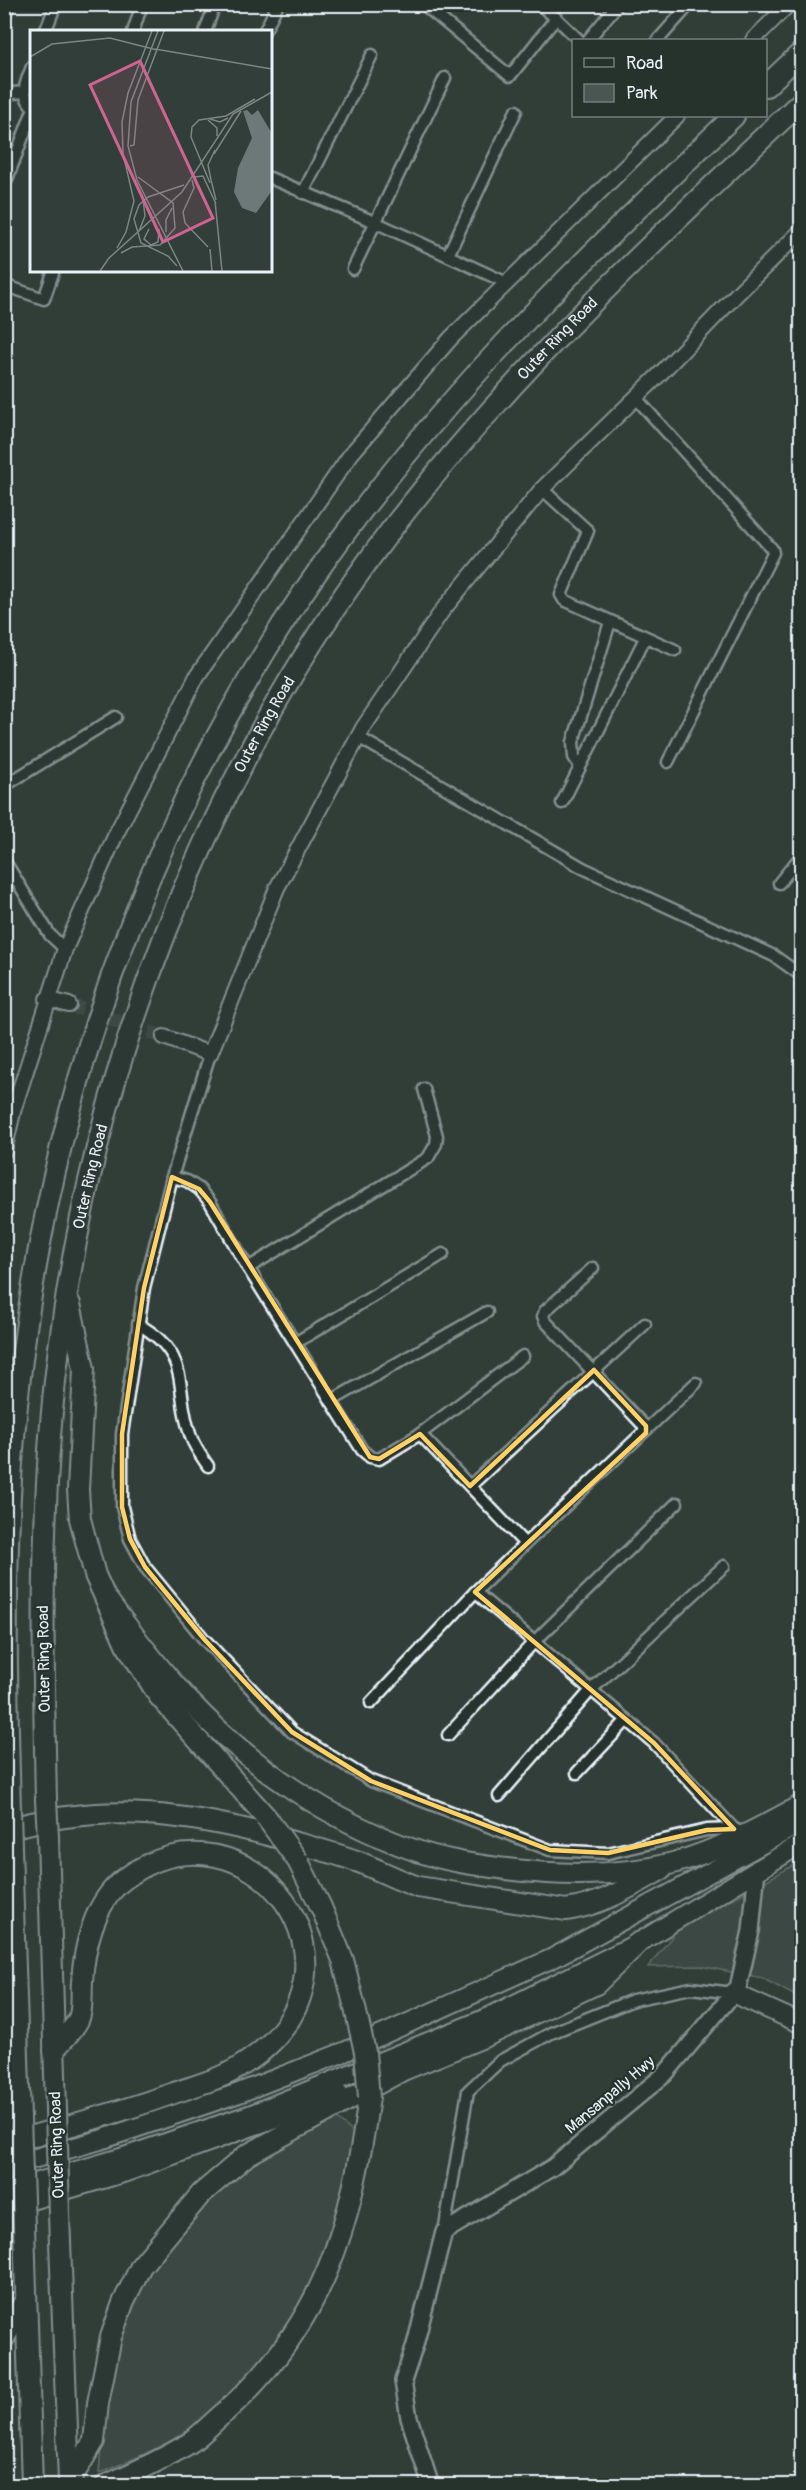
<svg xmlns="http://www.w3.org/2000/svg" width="806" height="2490" font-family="Pangolin,sans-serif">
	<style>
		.green { fill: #495651; stroke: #98a4a4; stroke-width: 1.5 }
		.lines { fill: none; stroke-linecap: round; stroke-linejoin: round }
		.tertiary-tunnel { stroke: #4d5956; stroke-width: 14; stroke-dasharray: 14 7; stroke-linecap: butt }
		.minor-casing { stroke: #e8f1f8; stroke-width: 15 }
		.tertiary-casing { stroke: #e8f1f8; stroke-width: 18 }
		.secondary-casing { stroke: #e8f1f8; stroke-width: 20 }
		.primary-casing { stroke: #e8f1f8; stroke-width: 22 }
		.trunk-casing { stroke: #e8f1f8; stroke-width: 22 }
		.motorway-casing { stroke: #e8f1f8; stroke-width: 24 }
		.minor { stroke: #26332d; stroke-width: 10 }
		.tertiary { stroke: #26332d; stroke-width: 14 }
		.secondary { stroke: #26332d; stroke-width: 15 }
		.primary { stroke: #26332d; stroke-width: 18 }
		.trunk { stroke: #26332d; stroke-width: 18 }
		.motorway { stroke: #26332d; stroke-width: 20 }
		.motorway-bridge-casing { stroke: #e8f1f8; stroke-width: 24; stroke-linecap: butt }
		.motorway-bridge { stroke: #26332d; stroke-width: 20 }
		.marked { fill: none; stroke: #ffd166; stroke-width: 4.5; stroke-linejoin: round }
		.labels { text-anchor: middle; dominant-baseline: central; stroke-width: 4.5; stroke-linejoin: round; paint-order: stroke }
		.street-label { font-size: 16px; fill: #e8f1f8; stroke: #26332d }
		.inset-road { fill: none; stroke: #7b8685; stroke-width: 1.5 }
		.view { fill: #cf6492; fill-opacity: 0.15; stroke: #cf6492; stroke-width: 3 }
		.inset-edge { fill: none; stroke: #e8f1f8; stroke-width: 3 }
	</style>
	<rect width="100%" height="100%" fill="#323e39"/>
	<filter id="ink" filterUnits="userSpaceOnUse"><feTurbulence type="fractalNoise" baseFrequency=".0167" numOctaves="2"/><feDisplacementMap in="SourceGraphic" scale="12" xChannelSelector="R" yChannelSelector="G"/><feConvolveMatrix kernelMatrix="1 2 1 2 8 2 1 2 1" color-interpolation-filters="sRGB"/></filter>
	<g filter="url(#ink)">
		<g class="green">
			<polygon points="801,1861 801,1999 762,1978 700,1966 648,1967 677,1930"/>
			<path d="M331,2114l22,18c-12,119 -73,244 -179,307 -24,14 -49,24 -75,34 8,-123 37,-218 135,-299 9,-8 21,-13 31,-19 22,-14 44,-28 66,-41z"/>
		</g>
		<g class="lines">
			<polyline class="tertiary-tunnel" points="69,1005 164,1037"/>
			<defs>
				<g id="minor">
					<polyline points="423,4 510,76 556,18 579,40"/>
					<polyline points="539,4 556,18"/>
					<polyline points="4,18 9,4"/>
					<polyline points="45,32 56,4"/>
					<polyline points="133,32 142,4"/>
					<polyline points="205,32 215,4"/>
					<polyline points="264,32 278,4"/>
					<polyline points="588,40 618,4"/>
					<polyline points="658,40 690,4"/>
					<path d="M32,67c-6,14 -12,26 0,39"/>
					<polyline points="4,94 24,92"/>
					<polyline points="270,178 377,223 507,283"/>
					<polyline points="4,187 32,113"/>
					<polyline points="303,193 372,55"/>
					<polyline points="448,255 516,111"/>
					<polyline points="353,269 445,78"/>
					<polyline points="4,285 44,299 54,270"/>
					<polyline points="636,398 772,549 773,553 668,762"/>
					<polyline points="542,489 588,531 561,595 564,600 675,650"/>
					<polyline points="358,737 583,868 774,956 802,976"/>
					<polyline points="580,766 574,757 573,742 610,622"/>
					<polyline points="4,786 116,717"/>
					<polyline points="562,803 645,638"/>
					<polyline points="4,860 50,935 65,949"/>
					<polyline points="779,883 802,855"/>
					<polyline points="801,985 802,985"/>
					<polyline points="210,1054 172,1177 144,1288 122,1434 122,1507 130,1539 145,1567 204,1639 292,1732 371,1781 550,1850 608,1853 707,1830 734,1829 746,1834"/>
					<polyline points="172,1177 187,1181 199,1189 210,1202 248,1268 362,1450 370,1457 379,1459 420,1434 525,1544 475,1592 654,1743 734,1829"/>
					<polyline points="248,1268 428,1158 436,1144 437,1136 424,1089"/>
					<path d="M138,1324c56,32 35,64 53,113 4,11 11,20 17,29"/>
					<polyline points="295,1343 443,1254"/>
					<polyline points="331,1401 487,1312"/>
					<polyline points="647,1429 696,1383"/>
					<polyline points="420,1434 523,1356"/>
					<polyline points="470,1486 645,1324"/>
					<polyline points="525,1544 647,1429 545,1321 543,1316 545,1311 593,1268"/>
					<polyline points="371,1703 475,1592"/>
					<polyline points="448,1735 534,1642 677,1503"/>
					<polyline points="577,1773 626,1721"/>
					<polyline points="499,1796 591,1690 724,1566"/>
					<polyline points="444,2232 468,2091 500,2061 551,2033 633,2000 691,1988 733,1993"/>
				</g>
				<g id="tertiary">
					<polyline points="753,40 789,4"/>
					<polyline points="47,999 69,1005"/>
					<polyline points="164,1037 210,1054 277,888 363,728 442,611 542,489 659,375 738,293 802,230"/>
					<polyline points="4,1151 14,1108 65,949 116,834 197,676 351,454 451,338 677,116"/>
				</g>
				<polyline id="secondary" points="431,2486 409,2418 403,2381 415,2345 444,2232 553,2167 665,2074 738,1988 751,1931 757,1868"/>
				<polyline id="primary" points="733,1993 802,2024"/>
				<g id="trunk">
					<polyline points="4,2167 100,2140 239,2093 344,2052 553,1958 802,1822"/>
					<polyline points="4,2192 121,2158 252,2114 487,2018 638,1943 802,1843"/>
				</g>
				<g id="motorway">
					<polyline points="766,86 802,52"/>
					<polyline points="70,1304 84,1369 78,1490 80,1519 95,1575 126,1644 159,1696 266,1817"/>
					<path d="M108,1601c25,34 51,68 80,99 63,67 142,121 229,151 29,10 59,14 89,18 55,7 113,8 167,-6 45,-12 89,-36 129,-58"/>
					<path id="s1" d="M46,1800c-3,-140 -6,-280 9,-419 34,-306 149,-605 336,-851 121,-158 267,-293 411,-429"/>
					<path d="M4,1820l6,-10c-4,-138 -7,-278 8,-415 33,-319 149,-631 346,-887 110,-144 240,-268 370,-392"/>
					<path d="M4,1830c102,-29 190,-17 289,12 22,6 45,12 66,20 20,8 39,18 59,25l148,23c36,-5 64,-23 96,-41"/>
					<polyline points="48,1837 56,2109"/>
					<polyline points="11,1847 20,2118"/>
					<polyline points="298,1861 321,1907 343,1960 355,2008"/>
					<path d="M4,2144c58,-16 114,-31 170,-51 23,-8 47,-14 67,-27 151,-95 5,-281 -118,-186 -29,23 -39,67 -41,102 -1,10 1,27 -3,36 -4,11 -18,23 -25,32"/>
					<polyline points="4,2207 123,2172 338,2094"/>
					<polyline points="59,2215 69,2482"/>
					<polyline points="24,2226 32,2486"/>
					<polyline points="4,2338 25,2301"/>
					<polyline points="69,2482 94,2441 98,2403 111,2337 123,2303 141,2266 201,2194 247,2155 403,2070 486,2036 596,1984 638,1943"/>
					<path d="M105,2486c29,-14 60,-27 86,-44 12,-9 23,-21 34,-30 99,-88 127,-188 144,-315"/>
				</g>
			</defs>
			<use href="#minor" class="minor-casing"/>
			<use href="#tertiary" class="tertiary-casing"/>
			<use href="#secondary" class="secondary-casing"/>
			<use href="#primary" class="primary-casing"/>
			<use href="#trunk" class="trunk-casing"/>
			<use href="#motorway" class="motorway-casing"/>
			<use href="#minor" class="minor"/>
			<use href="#tertiary" class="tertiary"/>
			<use href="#secondary" class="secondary"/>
			<use href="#primary" class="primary"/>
			<use href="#trunk" class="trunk"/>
			<use href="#motorway" class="motorway"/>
			<defs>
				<g id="motorway-bridge">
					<polyline points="46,1800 48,1837"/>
					<polyline points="10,1810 11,1847"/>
					<polyline points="266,1817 298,1861"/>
					<polyline points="355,2008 365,2052 369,2097"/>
					<polyline points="56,2109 59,2215"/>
					<polyline points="20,2118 24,2226"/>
				</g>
			</defs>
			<use href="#motorway-bridge" class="motorway-bridge-casing"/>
			<use href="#motorway-bridge" class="motorway-bridge"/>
		</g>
	</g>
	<path d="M0 0H806V2490H0ZM172,1177l27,12 11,13 160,255 9,2 41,-25 50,52 124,-116 52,56v7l-171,159 179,151 80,86 -27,1 -99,23 -58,-3 -179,-69 -79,-49 -88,-93 -59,-72 -15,-28 -8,-32v-73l22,-146z" fill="#323e39" fill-opacity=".55" fill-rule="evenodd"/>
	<path class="marked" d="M172,1177l27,12 11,13 160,255 9,2 41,-25 50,52 124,-116 52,56v7l-171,159 179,151 80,86 -27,1 -99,23 -58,-3 -179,-69 -79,-49 -88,-93 -59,-72 -15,-28 -8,-32v-73l22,-146z"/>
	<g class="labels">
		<g class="street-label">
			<text stroke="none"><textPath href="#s1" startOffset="1599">Outer Ring Road</textPath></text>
			<text stroke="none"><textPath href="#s1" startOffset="1113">Outer Ring Road</textPath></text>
			<text stroke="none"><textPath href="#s1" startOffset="627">Outer Ring Road</textPath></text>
			<text transform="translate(44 1659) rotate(-91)">Outer Ring Road</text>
			<text transform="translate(610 2095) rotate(-40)">Mansanpally Hwy</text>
			<text transform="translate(57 2145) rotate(-92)">Outer Ring Road</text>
		</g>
	</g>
	<g transform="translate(30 30)">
		<rect width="242" height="242" fill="#323e39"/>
		<path d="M217,80l5,5 6,-5 13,22v60l-15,21 -14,-5 -8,-16 4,-24 14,-30 -9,-27z" fill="#6d7978"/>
		<path class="inset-road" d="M128,1l-27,71 -3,44 9,34 46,91M125,19l117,20M0,27l22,-13 58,-6 47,12M180,89l10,3 8,-4M178,90l9,8v8M100,116l4,-1 4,-45 26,-69M184,124l27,-43M164,147l9,-1 13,28M162,150l2,8 -11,24 2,11 23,24M181,150l5,20M181,150l-3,-15 7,-15M180,153l-19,-46 1,-10 7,-7 27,-4 29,-17M185,171l7,70M119,199l-5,10 7,6 7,-3 1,-13M109,201l6,-15 -2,-17M136,202v-12l6,-12M87,218l9,-16 8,-31 -11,-47 -1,-32 6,-29 24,-62M180,219l2,22M91,223l11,-6 28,-2 15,-17 -2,-25 -35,-26M147,236l-9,-10 -27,-13 -7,-24 5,-14 9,-8 36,-12M70,241l9,-13 73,-66 51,-78 39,-22"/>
		<path class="view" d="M110,31l73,157 -50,24 -73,-157z"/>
		<rect width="242" height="242" class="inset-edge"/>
	</g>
	<rect width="806" height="2490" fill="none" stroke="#26332d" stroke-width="24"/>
	<rect x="12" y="12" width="782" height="2466" fill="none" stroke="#e8f1f8" stroke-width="2" filter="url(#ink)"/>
	<rect x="572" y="39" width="195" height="78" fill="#26332d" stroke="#747f7e" stroke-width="1.5"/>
	<rect x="584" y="58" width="30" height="9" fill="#26332d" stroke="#747f7e" stroke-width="1.5"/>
	<text x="626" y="69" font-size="18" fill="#e8f1f8">Road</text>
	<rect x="584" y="84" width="30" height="18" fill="#495651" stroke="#747f7e" stroke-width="1.5"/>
	<text x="626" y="99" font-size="18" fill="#e8f1f8">Park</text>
</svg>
